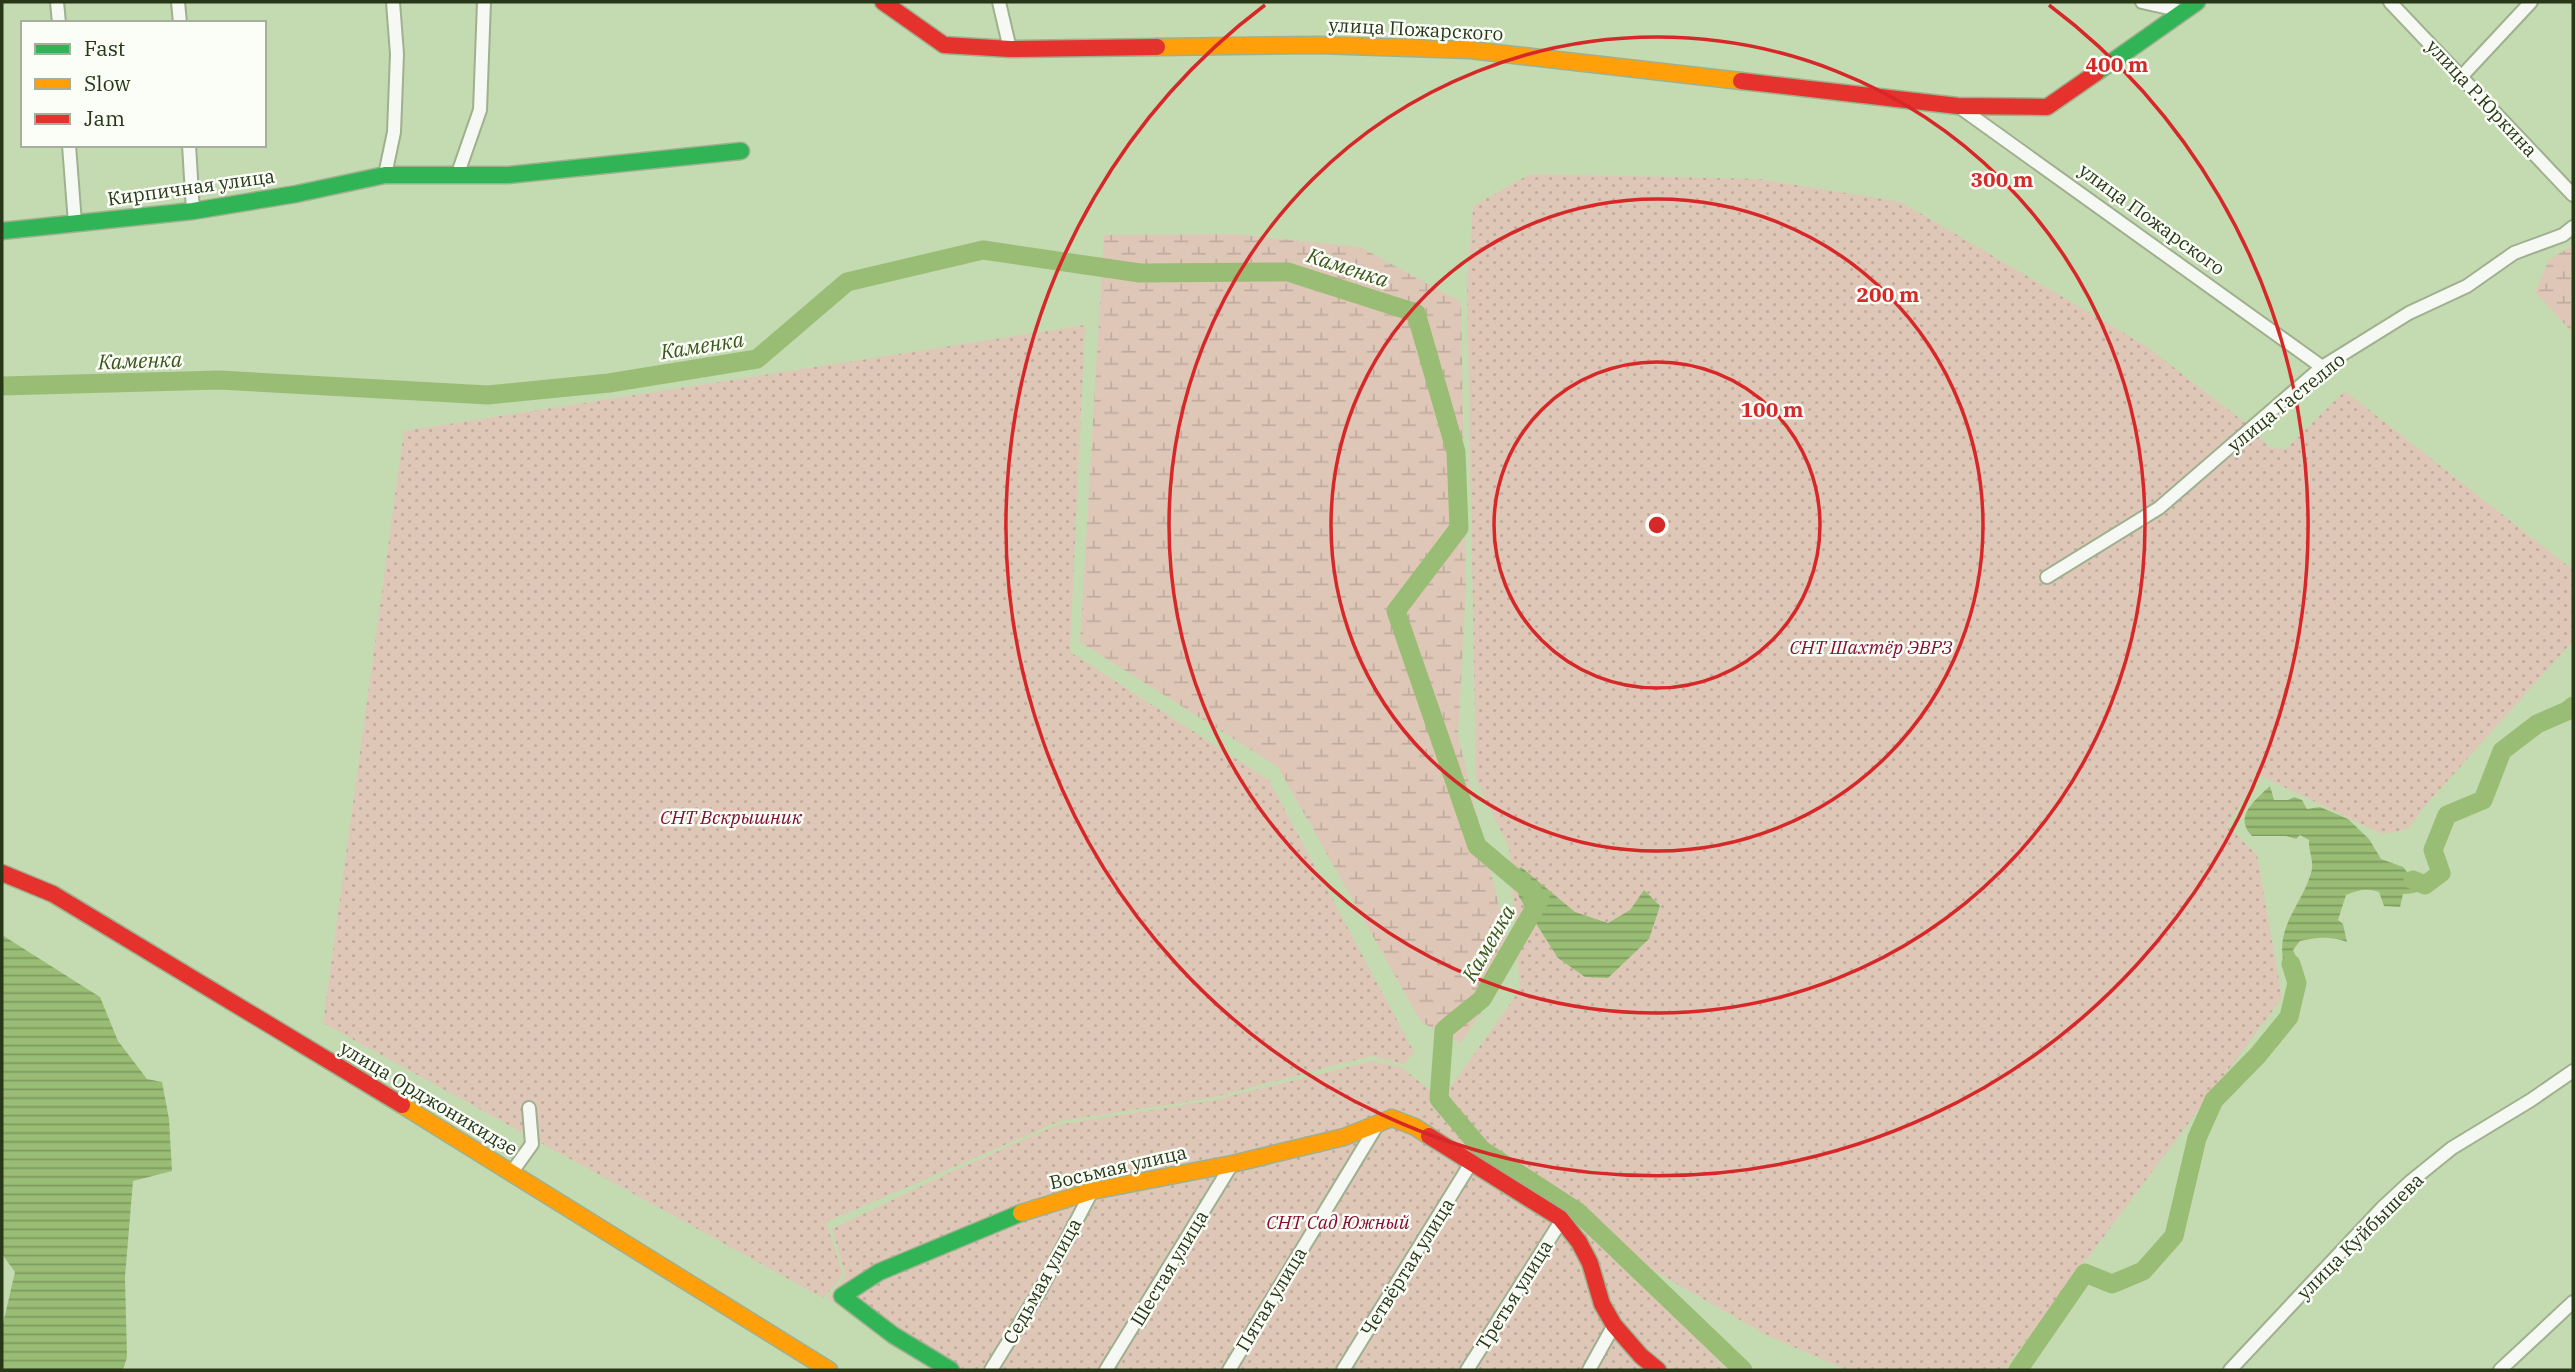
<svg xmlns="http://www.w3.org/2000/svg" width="2575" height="1372" font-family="'IBM Plex Serif',serif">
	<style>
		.grass { fill: url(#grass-dots) }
		.wetland { fill: url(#wetland-marsh) }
		.water { fill: url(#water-rules) }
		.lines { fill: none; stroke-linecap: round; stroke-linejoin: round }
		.river { stroke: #9abd76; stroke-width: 19 }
		.street-casing { stroke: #9fb08f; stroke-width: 16 }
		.fast-casing { stroke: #9fb08f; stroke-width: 19 }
		.slow-casing { stroke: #9fb08f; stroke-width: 19 }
		.jam-casing { stroke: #9fb08f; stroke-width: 19 }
		.street { stroke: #f6f9f3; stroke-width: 12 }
		.fast { stroke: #30b455; stroke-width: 16 }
		.slow { stroke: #ff9f0a; stroke-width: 16 }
		.jam { stroke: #e5322d; stroke-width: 16 }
		.ring { fill: none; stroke: #d62828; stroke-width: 3.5 }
		.labels { text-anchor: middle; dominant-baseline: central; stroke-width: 5; stroke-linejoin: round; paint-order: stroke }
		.street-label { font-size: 19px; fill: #283718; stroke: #fafef7 }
		.park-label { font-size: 19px; font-style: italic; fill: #850e35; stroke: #fafef7 }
		.water-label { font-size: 21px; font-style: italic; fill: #3c561c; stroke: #fafef7 }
		.centre { fill: #d62828; stroke: #fafef7; stroke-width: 3.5 }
		.ring-label { font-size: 21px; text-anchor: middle; font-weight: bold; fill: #d62828; stroke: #fafef7; stroke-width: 5; stroke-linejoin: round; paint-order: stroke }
	</style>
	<defs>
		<pattern id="grass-dots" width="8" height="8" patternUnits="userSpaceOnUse" patternTransform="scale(1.75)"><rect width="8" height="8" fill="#dfc7b8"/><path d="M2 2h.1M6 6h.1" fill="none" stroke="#bfac9d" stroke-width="1.8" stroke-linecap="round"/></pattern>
		<pattern id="wetland-marsh" width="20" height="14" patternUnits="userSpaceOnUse" patternTransform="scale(1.75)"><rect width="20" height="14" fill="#dfc7b8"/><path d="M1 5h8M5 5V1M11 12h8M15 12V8" fill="none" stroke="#bfac9d"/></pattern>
		<pattern id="water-rules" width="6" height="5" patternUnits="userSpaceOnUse" patternTransform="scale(1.75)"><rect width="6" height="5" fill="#9abd76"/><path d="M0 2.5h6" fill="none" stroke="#7e9a60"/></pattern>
	</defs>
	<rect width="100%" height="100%" fill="#c4dab0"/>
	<g class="grass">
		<polygon points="1530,174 1760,179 1901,202 2146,346 2247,424 2270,448 2286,449 2345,391 2573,570 2573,641 2425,806 2408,829 2382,834 2259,775 2227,825 2257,855 2282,998 2004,1370 1847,1370 1768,1336 1649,1268 1472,1150 1442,1099 1520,990 1509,848 1476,779 1467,288 1473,206"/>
		<polygon points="1085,325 1070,652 1269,780 1414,1052 1404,1064 1371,1056 1211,1098 1060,1121 826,1222 843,1275 823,1298 323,1023 404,431"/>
		<polygon points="1372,1061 1401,1067 1435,1094 1470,1152 1598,1236 1727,1370 938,1370 827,1298 846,1277 832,1229 940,1177 1057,1125 1210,1101"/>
	</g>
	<g class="wetland">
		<polygon points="1234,234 1360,247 1461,302 1466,588 1458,736 1513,964 1461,1043 1421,1022 1278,767 1080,642 1104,235"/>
		<polygon points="2573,245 2573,333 2535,292 2549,260"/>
	</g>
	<g class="water">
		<path d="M2270,786l4,14h14l6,-3 8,3 5,9 13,-2 28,12 21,20 12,20 22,8 4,5 16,9 9,-7 6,6c-9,9 -21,14 -35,14l-3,13 -16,-1 -5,-14c-12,-4 -21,-2 -33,3l-8,25 5,4 4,18c-17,-6 -30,-5 -47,-1l-7,9 10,23 1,15c-14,-4 -17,-8 -20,-22 -9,-41 17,-59 27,-93 4,-11 -3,-22 -2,-33l-9,-5 -4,4 -10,-3h-34c-19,-19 3,-36 18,-50z"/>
		<polygon points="1521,867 1575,912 1608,923 1630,910 1644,890 1660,906 1649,939 1608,978 1585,977 1558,958 1519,897 1516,871"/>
		<polygon points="2,935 100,997 118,1041 147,1079 162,1082 169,1119 172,1171 133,1181 125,1277 127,1357 123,1370 2,1370 2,1328 15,1272 2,1254"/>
	</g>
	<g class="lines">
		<g class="river">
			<polyline points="2,386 219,380 488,395 609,383 757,359 847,282 983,250 1140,273 1288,272 1416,313 1456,452 1459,528 1396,611 1477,846 1540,899 1482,999 1444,1030 1439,1099 1482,1150 1578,1212 1743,1370"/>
			<polyline points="2413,880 2425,885 2441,873 2433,850 2447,815 2483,800 2502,751 2537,724 2567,711 2573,706"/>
			<polyline points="2018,1370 2085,1273 2112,1284 2143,1271 2174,1236 2197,1138 2214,1100 2258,1055 2289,1017 2297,983 2291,964"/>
		</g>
		<defs>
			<g id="street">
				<polyline points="57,2 59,23"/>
				<polyline points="178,2 180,23"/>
				<polyline points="999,2 1010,49"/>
				<polyline points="2142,2 2182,11"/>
				<polyline points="2390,2 2573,195"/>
				<polyline points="2461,77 2531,2"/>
				<polyline points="1958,106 2322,367"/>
				<polyline points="69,145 75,223"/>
				<polyline points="189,145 193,211"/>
				<polyline points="385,175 394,132 397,54 393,2"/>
				<polyline points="457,176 480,110 484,2"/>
				<polyline points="2047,577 2159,508 2322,367 2409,313 2467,286 2514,253 2563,235 2573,227"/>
				<polyline points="512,1172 532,1144 529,1108"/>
				<polyline points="991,1370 1042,1287 1092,1191"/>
				<polyline points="1106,1370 1232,1164"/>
				<polyline points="1229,1370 1379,1122"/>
				<polyline points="1343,1370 1471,1163"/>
				<polyline points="1467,1370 1561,1221"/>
				<polyline points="1589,1370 1614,1325"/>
				<polyline points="2230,1370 2382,1208 2410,1182 2452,1148 2531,1100 2573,1071"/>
				<polyline points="2500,1370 2573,1302"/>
			</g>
			<g id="fast">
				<polyline points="2096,73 2197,2"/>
				<polyline points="2,231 193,211 296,194 385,175 508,175 741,151"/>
				<polyline points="951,1370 893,1335 842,1296 879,1272 1021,1213"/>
			</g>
			<g id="slow">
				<polyline points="1157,47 1318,45 1470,50 1741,81"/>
				<polyline points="402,1105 829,1370"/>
				<polyline points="1021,1213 1092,1191 1232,1164 1344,1137 1392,1118 1415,1127 1429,1136"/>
			</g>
			<g id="jam">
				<polyline points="883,2 944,45 1010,49 1157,47"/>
				<polyline points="1741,81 1958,106 2047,107 2096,73"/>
				<polyline points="2,873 53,894 402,1105"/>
				<polyline points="1429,1136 1560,1218 1579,1242 1590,1263 1602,1304 1614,1325 1641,1356 1658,1370"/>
			</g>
		</defs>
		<use href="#street" class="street-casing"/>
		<use href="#fast" class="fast-casing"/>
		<use href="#slow" class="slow-casing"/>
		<use href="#jam" class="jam-casing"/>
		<use href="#street" class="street"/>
		<use href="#fast" class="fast"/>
		<use href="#slow" class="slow"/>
		<use href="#jam" class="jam"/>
	</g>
	<g class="ring">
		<circle cx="1657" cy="525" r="163"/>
		<circle cx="1657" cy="525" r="326"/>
		<circle cx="1657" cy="525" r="488"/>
		<path d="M2049 5A651 651 0 1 1 1265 5"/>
	</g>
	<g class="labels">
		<g class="street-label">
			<text transform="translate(1416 29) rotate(3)">улица Пожарского</text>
			<text transform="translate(2482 98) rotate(47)">улица Р.Юркина</text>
			<text transform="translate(191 187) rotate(-8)">Кирпичная улица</text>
			<text transform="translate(2152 219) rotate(36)">улица Пожарского</text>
			<text transform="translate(2286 402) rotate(-39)">улица Гастелло</text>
			<text transform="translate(429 1098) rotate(31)">улица Орджоникидзе</text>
			<text transform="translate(1118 1167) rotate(-13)">Восьмая улица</text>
			<text transform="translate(2360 1236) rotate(-45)">улица Куйбышева</text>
			<text transform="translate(1407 1267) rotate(-58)">Четвёртая улица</text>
			<text transform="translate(1169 1268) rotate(-59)">Шестая улица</text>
			<text transform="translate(1042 1281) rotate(-61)">Седьмая улица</text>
			<text transform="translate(1514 1295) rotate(-58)">Третья улица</text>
			<text transform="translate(1271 1299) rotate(-59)">Пятая улица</text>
		</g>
		<g class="park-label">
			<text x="1871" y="647">СНТ Шахтёр ЭВРЗ</text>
			<text x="731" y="817">СНТ Вскрышник</text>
			<text x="1338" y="1222">СНТ Сад Южный</text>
		</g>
		<g class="water-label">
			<text transform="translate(1348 267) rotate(18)">Каменка</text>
			<text transform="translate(702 345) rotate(-9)">Каменка</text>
			<text transform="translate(140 360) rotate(-2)">Каменка</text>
			<text transform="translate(1488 943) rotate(-60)">Каменка</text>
		</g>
	</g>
	<circle cx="1657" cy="525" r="10" class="centre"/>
	<g class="ring-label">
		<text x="2117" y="72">400 m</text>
		<text x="2002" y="187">300 m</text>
		<text x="1888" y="302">200 m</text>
		<text x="1772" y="417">100 m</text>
	</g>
	<rect width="2575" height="1372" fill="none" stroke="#283718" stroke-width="7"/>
	<rect x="21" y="21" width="245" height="126" fill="#fafef7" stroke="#a6ae9e" stroke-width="2"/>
	<rect x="35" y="44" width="35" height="10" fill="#30b455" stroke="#a6ae9e" stroke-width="2"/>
	<text x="84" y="56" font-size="21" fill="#283718">Fast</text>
	<rect x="35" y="79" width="35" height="10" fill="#ff9f0a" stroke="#a6ae9e" stroke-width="2"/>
	<text x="84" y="91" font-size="21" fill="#283718">Slow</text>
	<rect x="35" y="114" width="35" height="10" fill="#e5322d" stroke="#a6ae9e" stroke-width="2"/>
	<text x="84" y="126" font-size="21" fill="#283718">Jam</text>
</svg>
